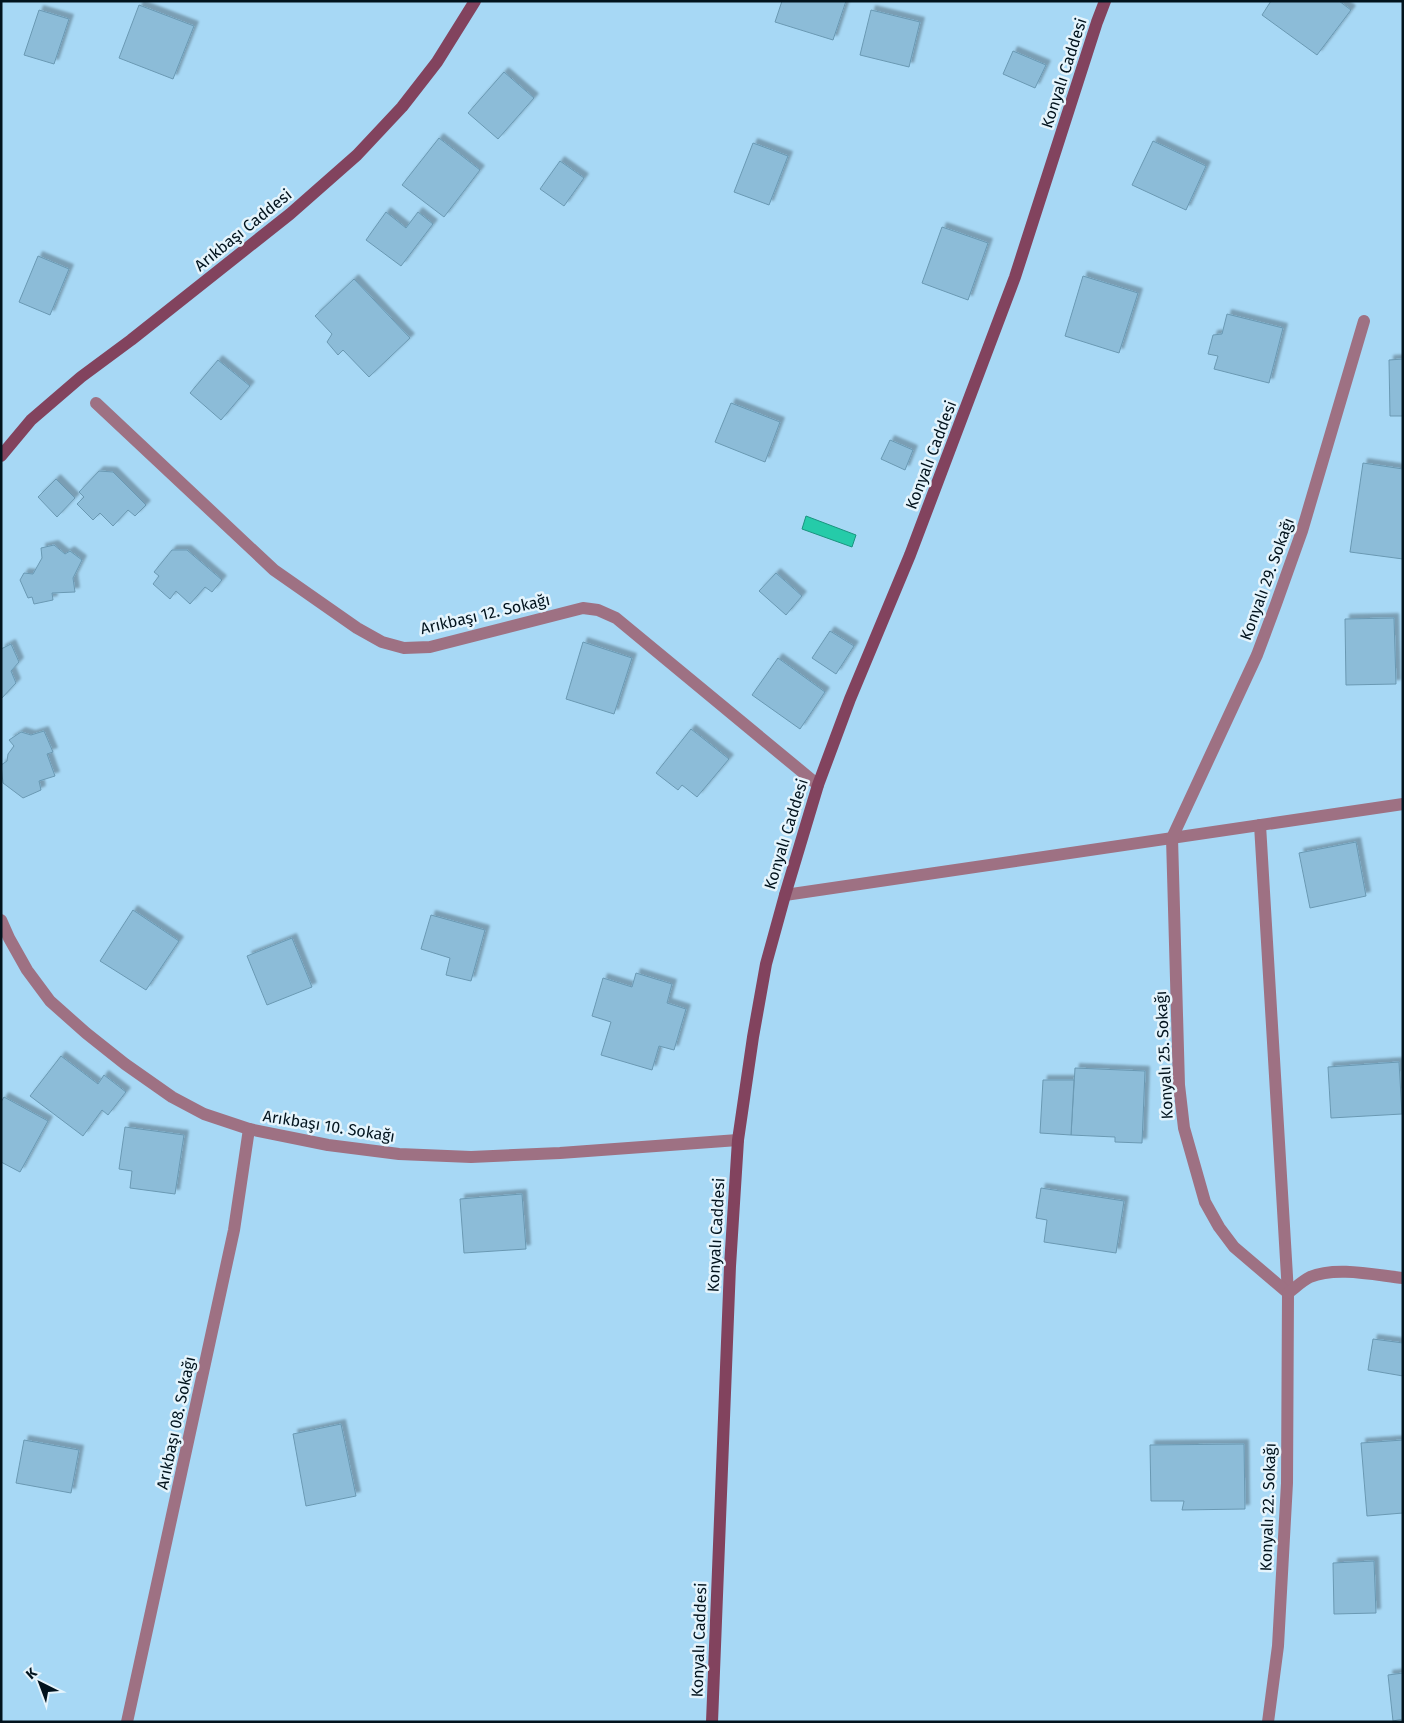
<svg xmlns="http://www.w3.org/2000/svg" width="1404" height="1723" font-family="'Fira Sans',sans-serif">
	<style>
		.water { fill: #25cba9; stroke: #1a947f }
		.building { fill: #8cbcd8; stroke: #6a99b3; filter: url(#shadow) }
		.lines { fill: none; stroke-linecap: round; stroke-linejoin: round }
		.street { stroke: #9e7183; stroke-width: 12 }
		.secondary { stroke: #82435e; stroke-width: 12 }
		.labels { text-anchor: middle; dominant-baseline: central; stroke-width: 5; stroke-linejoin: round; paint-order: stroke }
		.street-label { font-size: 16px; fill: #02131d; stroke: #e5f4fc }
	</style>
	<defs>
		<filter id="shadow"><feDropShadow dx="4.5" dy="-4.5" stdDeviation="1" flood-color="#0004"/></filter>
	</defs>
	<rect width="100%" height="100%" fill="#a7d8f5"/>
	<polygon class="water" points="806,516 856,535 852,547 802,529"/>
	<g class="building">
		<polygon points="782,1 846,1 833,40 775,22"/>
		<polygon points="1271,1 1339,1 1351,10 1317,55 1262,15"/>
		<polygon points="139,5 194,26 173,79 119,58"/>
		<polygon points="39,10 69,19 54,64 24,55"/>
		<polygon points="871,10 920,22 909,67 860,55"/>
		<polygon points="1013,51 1046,65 1035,88 1003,74"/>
		<polygon points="504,72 534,98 498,139 468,113"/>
		<polygon points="439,138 480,170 444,217 402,185"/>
		<polygon points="1153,141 1206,166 1186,210 1132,185"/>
		<polygon points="753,143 788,156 769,205 734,192"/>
		<polygon points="560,161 584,178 564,206 540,189"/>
		<polygon points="386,212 406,228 418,212 433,224 401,266 366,240"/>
		<polygon points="942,227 988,243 968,300 922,283"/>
		<polygon points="38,256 69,269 50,315 19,302"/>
		<polygon points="1083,276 1138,293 1119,353 1065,336"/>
		<polygon points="354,279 410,338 369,377 343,350 338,355 327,342 332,334 315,316"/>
		<polygon points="1227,314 1283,328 1269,383 1214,369 1218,356 1208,354 1213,335 1222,334"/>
		<polygon points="1403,359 1403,416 1390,416 1389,360"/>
		<polygon points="218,360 250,386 221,420 190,393"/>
		<polygon points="731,403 780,422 765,462 715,442"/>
		<polygon points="890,440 913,450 905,470 881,459"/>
		<polygon points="1363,463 1403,469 1403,559 1350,552"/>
		<polygon points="99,471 113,472 146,505 135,516 128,510 113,526 100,513 93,520 77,504 84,497 79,492"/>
		<polygon points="56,479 75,498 57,517 38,497"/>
		<polygon points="54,545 65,554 70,551 82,560 73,578 75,592 52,593 53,600 34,604 32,597 28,598 20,580 24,573 33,574 42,558 41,548"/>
		<polygon points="172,550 187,550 222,580 212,592 205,587 190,604 176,591 170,599 153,584 159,576 154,572"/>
		<polygon points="776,573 802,596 786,615 759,591"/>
		<polygon points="1394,618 1396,684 1346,685 1345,619"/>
		<polygon points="830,631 854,646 836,674 812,658"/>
		<polygon points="583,642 632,658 614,714 566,699"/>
		<polygon points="11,644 19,662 11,671 16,683 1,699 1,649"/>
		<polygon points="778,658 825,692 800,729 752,695"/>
		<polygon points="691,729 729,759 697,797 682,785 678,790 656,773"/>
		<polygon points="44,731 53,752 47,754 55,776 39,781 41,790 23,798 3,783 1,765 7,761 8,754 14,746 9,740 21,732 31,735"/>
		<polygon points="1356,842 1366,896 1310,908 1299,853"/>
		<polygon points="133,910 179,941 146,990 100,961"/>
		<polygon points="431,915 485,930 471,981 446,975 450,958 421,949"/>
		<polygon points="292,938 312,987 267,1005 247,956"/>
		<polygon points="636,973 672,984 667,1003 686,1009 674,1050 659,1046 652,1070 601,1055 611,1022 592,1016 603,978 632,987"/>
		<polygon points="61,1056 98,1084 104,1075 126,1092 108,1115 102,1110 83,1136 30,1096"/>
		<polygon points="1399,1062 1402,1114 1331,1118 1328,1067"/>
		<polygon points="1075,1068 1145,1071 1142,1143 1115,1142 1115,1137 1071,1135"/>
		<polygon points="1043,1080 1074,1080 1071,1135 1040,1133"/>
		<polygon points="4,1097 48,1121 20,1172 1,1162 1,1102"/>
		<polygon points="125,1127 184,1135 175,1194 130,1188 132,1171 119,1169"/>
		<polygon points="1041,1188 1124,1201 1116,1253 1044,1242 1047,1220 1036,1218"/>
		<polygon points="522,1194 526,1249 464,1253 460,1199"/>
		<polygon points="1373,1339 1403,1343 1403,1376 1368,1370"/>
		<polygon points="341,1424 356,1496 306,1506 293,1434"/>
		<polygon points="24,1440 79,1450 71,1493 16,1483"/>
		<polygon points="1403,1440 1403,1513 1367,1516 1361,1443"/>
		<polygon points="1244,1444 1245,1509 1182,1510 1184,1501 1151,1501 1150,1445"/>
		<polygon points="1374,1561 1376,1613 1334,1614 1333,1563"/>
		<polygon points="1403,1673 1403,1719 1393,1721 1388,1675"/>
	</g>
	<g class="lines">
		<g class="street">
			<polyline points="96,403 274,570 357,628 382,642 404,648 430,647 583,608 598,610 616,618 818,785"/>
			<polyline points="1260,825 1288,1293 1287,1483 1278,1646 1268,1722"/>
			<polyline points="785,895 1403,804"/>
			<polyline points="1,920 9,938 27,970 50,1001 86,1033 125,1064 172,1097 204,1114 249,1129 328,1145 399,1154 471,1157 560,1153 738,1140"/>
			<polyline points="1288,1293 1234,1247 1219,1227 1205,1202 1184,1128 1179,1085 1172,838 1257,655 1276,604 1302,531 1364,321"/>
			<path d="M1288,1293c7,-5 14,-12 22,-16 26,-11 65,-2 93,1"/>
			<polyline points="127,1722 234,1230 249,1129"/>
		</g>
		<g class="secondary">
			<polyline points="1,456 31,420 81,377 131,340 290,214 357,155 402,107 437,62 475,1"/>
			<polyline points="712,1722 730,1266 738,1140 753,1037 766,964 785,895 818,785 850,699 910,555 1015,277 1097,22 1105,1"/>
		</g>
	</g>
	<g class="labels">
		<g class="street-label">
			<text transform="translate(1064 73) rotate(-72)">Konyalı Caddesi</text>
			<text transform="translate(243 230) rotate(-39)">Arıkbaşı Caddesi</text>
			<text transform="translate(931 455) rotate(-69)">Konyalı Caddesi</text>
			<text transform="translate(1267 579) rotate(-70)">Konyalı 29. Sokağı</text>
			<text transform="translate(485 614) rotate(-13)">Arıkbaşı 12. Sokağı</text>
			<text transform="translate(786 834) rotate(-73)">Konyalı Caddesi</text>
			<text transform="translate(1164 1055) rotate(-93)">Konyalı 25. Sokağı</text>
			<text transform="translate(329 1126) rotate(9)">Arıkbaşı 10. Sokağı</text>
			<text transform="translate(716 1235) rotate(-87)">Konyalı Caddesi</text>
			<text transform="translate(176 1423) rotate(-78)">Arıkbaşı 08. Sokağı</text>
			<text transform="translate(1268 1507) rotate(-88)">Konyalı 22. Sokağı</text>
			<text transform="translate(699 1640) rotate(-88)">Konyalı Caddesi</text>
		</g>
	</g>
	<rect width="1404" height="1723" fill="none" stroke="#02131d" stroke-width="5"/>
	<g transform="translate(40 1683) rotate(318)" stroke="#e5f4fc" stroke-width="4" paint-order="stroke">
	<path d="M0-4L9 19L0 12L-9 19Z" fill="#02131d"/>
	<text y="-8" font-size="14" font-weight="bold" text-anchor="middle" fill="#02131d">K</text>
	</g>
</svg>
